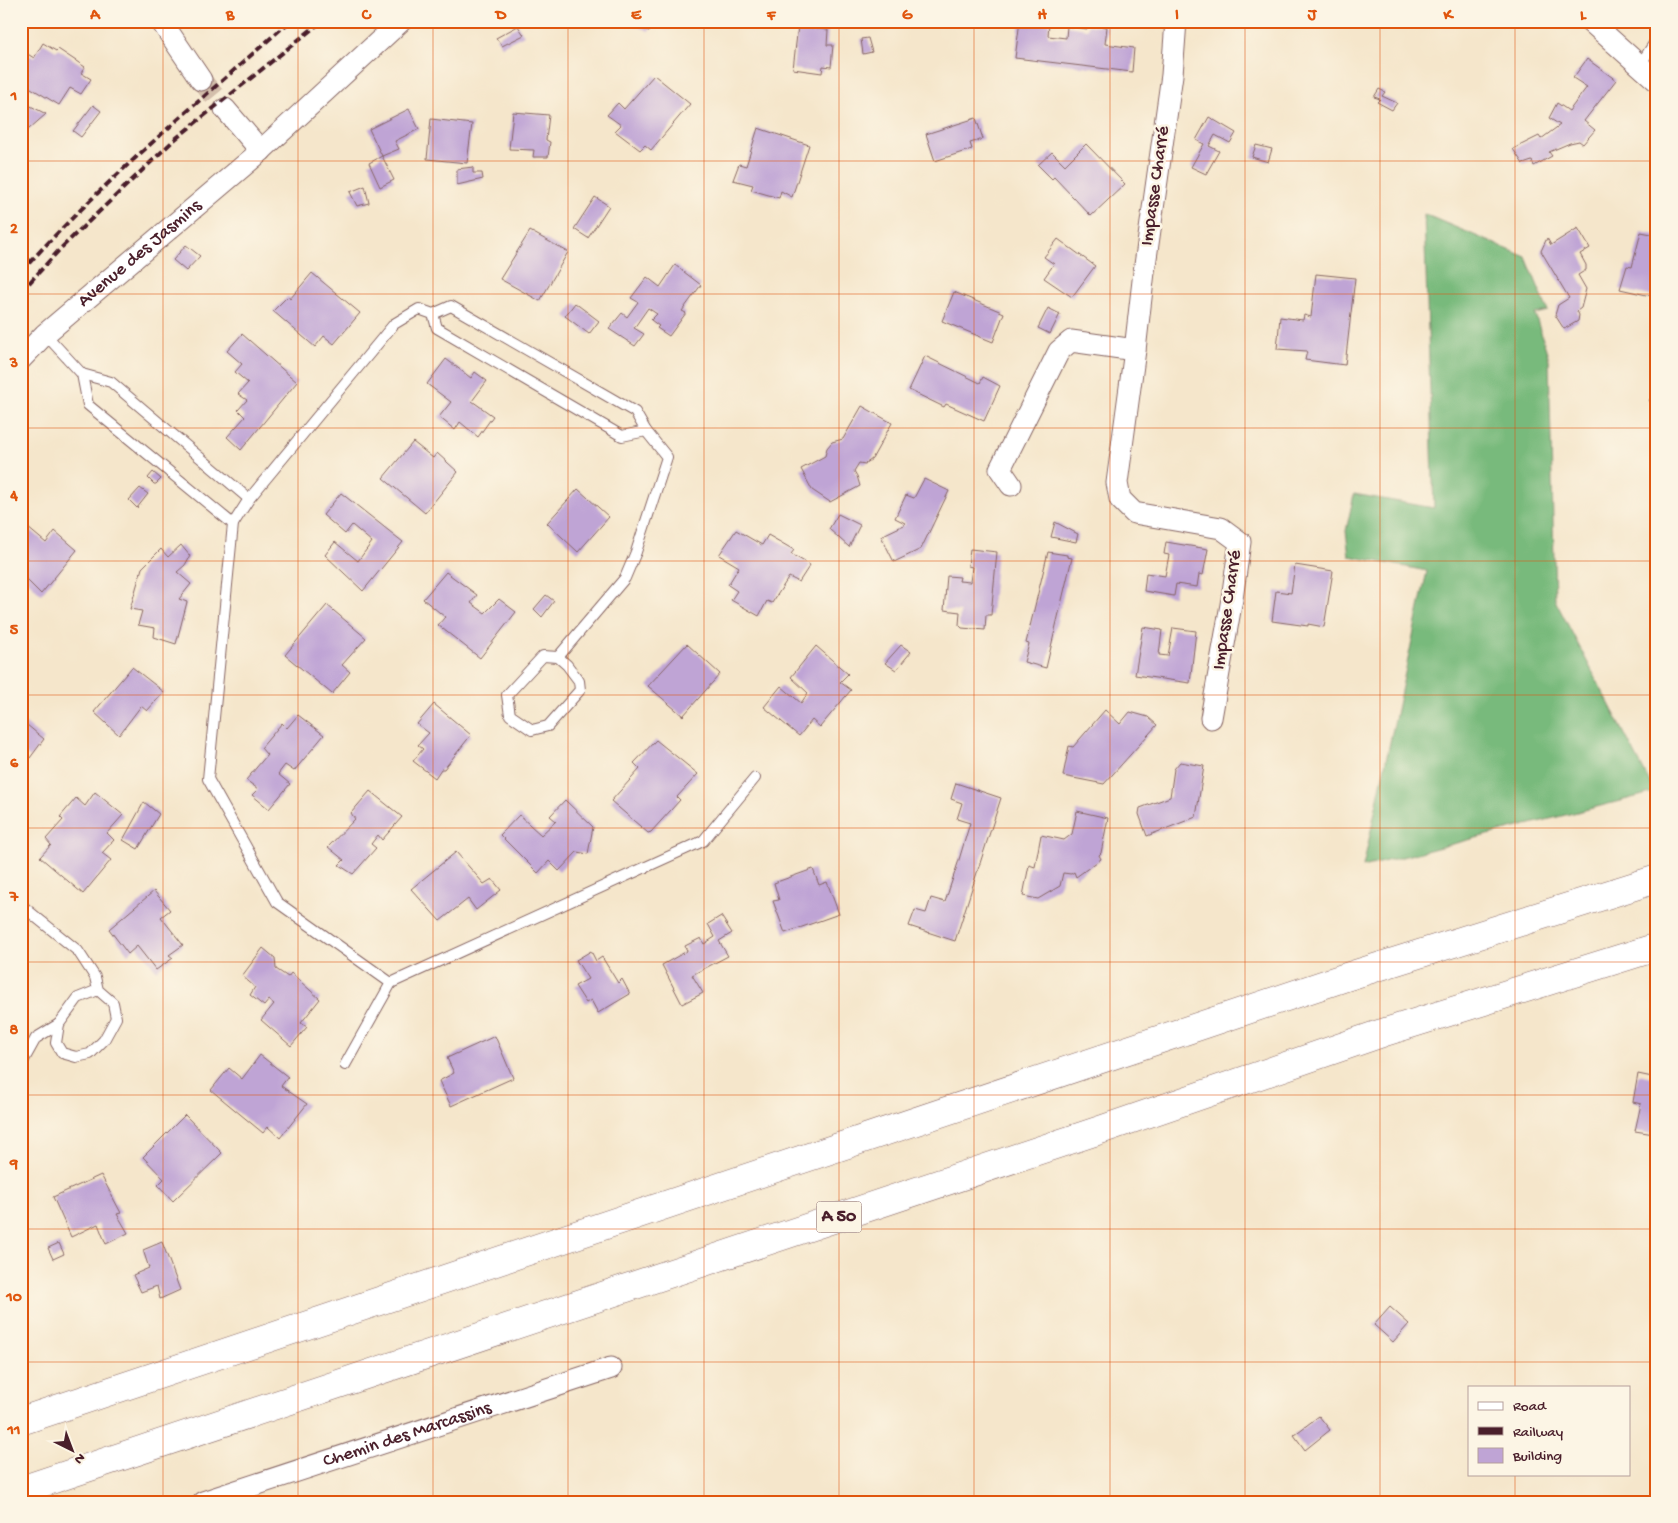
<svg xmlns="http://www.w3.org/2000/svg" width="1678" height="1523" font-family="'Gochi Hand',sans-serif">
	<style>
		.forest { fill: #78ba7c; stroke: #616c54 }
		.building { fill: #bfa4d5 }
		.lines { fill: none; stroke-linecap: round; stroke-linejoin: round }
		.minor-tunnel { stroke: #d3beab; stroke-width: 21; stroke-dasharray: 21 11; stroke-linecap: butt }
		.service-casing { stroke: #866563; stroke-width: 12 }
		.minor-casing { stroke: #866563; stroke-width: 23 }
		.motorway-casing { stroke: #866563; stroke-width: 29 }
		.service { stroke: #fff; stroke-width: 10 }
		.minor { stroke: #fff; stroke-width: 21 }
		.motorway { stroke: #fff; stroke-width: 28 }
		.rail { stroke: #4a1f2b; stroke-width: 4; stroke-dasharray: 8 4; stroke-linecap: butt }
		.grid { fill: none; stroke: #e0560e; stroke-width: 1; stroke-opacity: 0.55 }
		.labels { text-anchor: middle; dominant-baseline: central; stroke-width: 5; stroke-linejoin: round; paint-order: stroke }
		.shield { fill: #fcf5e5; stroke: #7f5f63; stroke-width: 1 }
		.shield-label { font-size: 18px; font-weight: bold; fill: #4a1f2b }
		.street-label { font-size: 19px; fill: #4a1f2b; stroke: #fcf5e5 }
		.neatline { fill: none; stroke: #e0560e; stroke-width: 2 }
		.grid-label { font-size: 16px; text-anchor: middle; font-weight: bold; fill: #e0560e }
	</style>
	<rect width="100%" height="100%" fill="#fcf5e5"/>
	<filter id="ink" filterUnits="userSpaceOnUse"><feTurbulence type="fractalNoise" baseFrequency=".02" numOctaves="2"/><feDisplacementMap in="SourceGraphic" scale="10" xChannelSelector="R" yChannelSelector="G"/><feConvolveMatrix kernelMatrix="1 2 1 2 8 2 1 2 1" color-interpolation-filters="sRGB"/></filter>
	<filter id="wash" filterUnits="userSpaceOnUse"><feTurbulence type="fractalNoise" baseFrequency=".0096" numOctaves="4" result="noise"/><feDisplacementMap in="SourceGraphic" scale="20" xChannelSelector="R" yChannelSelector="G"/><feGaussianBlur stdDeviation="1.12" result="paint"/><feColorMatrix in="noise" values="0 0 0 0 0 0 0 0 0 0 0 0 0 0 0 0 0 1.4 0 .05"/><feComposite in="paint" operator="in"/></filter>
	<g filter="url(#wash)">
		<rect width="100%" height="100%" fill="#f5e6cb"/>
		<polygon class="forest" points="1424,214 1526,257 1548,311 1535,314 1549,359 1555,600 1655,792 1363,867 1427,571 1349,556 1346,531 1354,494 1434,508"/>
		<g id="blocks">
			<g class="building">
				<polygon points="634,21 656,21 649,31 633,25"/>
				<polygon points="1020,21 1049,23 1048,36 1066,38 1067,26 1087,29 1088,25 1107,27 1105,44 1134,48 1132,72 1015,58"/>
				<polygon points="518,26 524,35 502,46 496,38"/>
				<polygon points="798,26 828,30 827,45 833,45 831,67 823,66 822,73 793,69"/>
				<polygon points="868,38 872,52 863,54 861,39"/>
				<polygon points="43,43 56,51 58,49 85,67 81,73 91,79 81,94 70,88 59,105 21,82 21,50 34,58"/>
				<polygon points="1587,59 1616,80 1584,121 1595,130 1583,144 1579,141 1570,143 1549,152 1552,156 1534,166 1532,161 1523,164 1513,149 1539,136 1541,139 1560,125 1549,118 1557,103 1569,111 1587,87 1573,78"/>
				<polygon points="654,75 690,104 651,150 645,145 640,150 615,131 621,125 607,115 618,103 624,109"/>
				<polygon points="1379,89 1385,92 1382,96 1397,103 1392,110 1377,102 1380,99 1374,97"/>
				<polygon points="21,101 46,114 21,136"/>
				<polygon points="93,105 101,111 81,137 73,131"/>
				<polygon points="409,109 419,129 395,141 399,149 382,156 369,129"/>
				<polygon points="513,112 549,115 546,140 550,142 548,157 533,157 534,150 509,149"/>
				<polygon points="1209,117 1236,133 1230,143 1215,135 1209,146 1219,151 1206,174 1191,167 1204,144 1196,140"/>
				<polygon points="976,118 983,139 970,143 972,149 935,161 926,134"/>
				<polygon points="431,119 472,124 467,163 427,159"/>
				<polygon points="758,128 809,145 792,197 781,191 779,198 751,190 753,185 733,180 739,164 746,166"/>
				<polygon points="1086,144 1125,184 1091,216 1054,177 1052,179 1038,165 1052,152 1065,165"/>
				<polygon points="1256,145 1272,149 1268,162 1252,157"/>
				<polygon points="382,156 394,180 380,187 369,163"/>
				<polygon points="473,167 473,173 482,173 483,179 457,185 457,169"/>
				<polygon points="365,186 369,203 357,206 350,192"/>
				<polygon points="595,197 609,206 588,238 574,229"/>
				<polygon points="1578,228 1590,248 1580,254 1586,265 1586,270 1578,275 1586,289 1581,308 1577,311 1579,315 1578,321 1564,329 1555,315 1558,305 1569,298 1541,251 1547,238 1551,245"/>
				<polygon points="530,231 568,252 540,301 500,279"/>
				<polygon points="1641,232 1657,235 1657,289 1655,297 1620,289 1627,266 1632,267"/>
				<polygon points="1058,239 1095,266 1072,297 1044,278 1054,264 1044,257"/>
				<polygon points="186,245 200,256 186,271 173,260"/>
				<polygon points="675,265 701,285 682,311 686,313 669,336 657,328 659,326 651,320 657,314 648,308 634,328 644,334 635,346 609,329 622,313 627,317 638,302 631,298 647,277 660,287"/>
				<polygon points="312,273 360,313 334,344 324,336 315,347 273,311 288,296 290,299"/>
				<polygon points="1316,274 1355,278 1345,365 1305,360 1307,351 1277,349 1280,317 1303,320 1304,315 1311,317"/>
				<polygon points="954,292 1004,313 993,342 942,321"/>
				<polygon points="575,303 599,321 589,334 565,316"/>
				<polygon points="1048,308 1060,314 1050,334 1038,328"/>
				<polygon points="242,334 297,382 241,450 227,437 245,417 238,410 247,400 238,394 248,383 235,372 242,364 227,351"/>
				<polygon points="925,356 980,383 983,377 1000,386 984,421 946,404 944,407 909,390"/>
				<polygon points="446,359 471,378 475,372 487,381 472,401 493,416 478,437 460,422 455,430 439,417 451,402 427,384"/>
				<polygon points="1657,394 1657,410 1649,400"/>
				<polygon points="862,406 892,423 872,459 865,464 859,463 854,471 857,476 860,486 830,502 812,490 801,469 825,456 827,448 832,442 843,439"/>
				<polygon points="413,442 433,458 437,453 458,472 425,513 383,478"/>
				<polygon points="153,472 161,479 156,484 154,484 148,478"/>
				<polygon points="924,479 949,491 921,549 894,562 881,536 904,525 905,523 895,518 906,495 914,498"/>
				<polygon points="140,488 148,494 137,508 129,500"/>
				<polygon points="578,489 609,517 578,552 547,523"/>
				<polygon points="341,493 403,542 363,591 325,555 335,542 358,561 372,542 352,525 345,534 323,515"/>
				<polygon points="838,514 860,525 849,547 829,529"/>
				<polygon points="21,522 46,543 55,531 77,550 41,594 23,576 21,578"/>
				<polygon points="1055,522 1078,534 1076,542 1051,537"/>
				<polygon points="736,530 762,545 768,535 794,550 791,554 810,565 799,582 789,577 772,603 767,601 759,616 731,600 737,591 728,585 739,567 719,555"/>
				<polygon points="1166,542 1208,549 1203,575 1199,574 1197,587 1176,584 1174,596 1144,591 1146,573 1165,576 1169,555 1164,554"/>
				<polygon points="181,545 190,556 185,565 177,572 191,584 179,599 187,602 176,644 154,637 155,628 138,625 142,611 130,609 142,568 161,549 168,557"/>
				<polygon points="970,549 997,552 991,615 986,615 985,630 962,628 959,625 960,612 944,610 947,576 960,577 959,581 970,582 972,567 968,566"/>
				<polygon points="1048,552 1067,555 1067,557 1072,558 1046,668 1024,662 1029,644 1026,643"/>
				<polygon points="1295,565 1333,571 1324,627 1308,624 1308,626 1272,621 1276,591 1291,593"/>
				<polygon points="446,572 477,595 471,603 485,613 499,599 516,612 480,658 438,625 445,617 423,599"/>
				<polygon points="546,595 554,601 542,617 534,609"/>
				<polygon points="327,605 366,638 342,665 350,672 332,694 285,655"/>
				<polygon points="1143,627 1162,630 1159,655 1168,656 1173,628 1196,631 1190,683 1135,675"/>
				<polygon points="687,644 720,674 683,716 648,686"/>
				<polygon points="901,645 911,652 896,670 885,663"/>
				<polygon points="816,646 848,674 840,682 851,690 820,727 812,720 799,736 764,707 781,686 801,703 808,693 791,677"/>
				<polygon points="132,667 164,692 147,711 141,706 119,735 94,712"/>
				<polygon points="434,704 471,735 444,769 441,769 435,778 413,761 423,749 418,745 429,733 417,724"/>
				<polygon points="1105,710 1120,724 1130,712 1148,717 1157,725 1104,784 1063,776 1069,746 1073,747"/>
				<polygon points="298,715 324,735 294,771 285,765 278,774 290,784 269,809 252,795 258,789 246,780 267,755 261,748 282,723 287,728"/>
				<polygon points="21,720 44,739 30,758 21,750"/>
				<polygon points="656,740 698,774 677,797 680,800 651,832 648,833 611,801 640,769 634,763"/>
				<polygon points="1180,762 1204,766 1196,817 1147,836 1139,814 1140,808 1170,797 1174,769"/>
				<polygon points="956,783 1001,798 955,941 909,926 915,910 926,913 931,898 945,902 958,863 970,823 957,819 962,803 951,799"/>
				<polygon points="370,791 402,817 382,840 378,835 371,844 376,848 353,874 339,865 344,860 328,847 355,819 351,813"/>
				<polygon points="95,792 123,815 107,833 114,840 102,853 111,860 83,894 40,857 51,845 46,839 63,820 60,817 76,798 85,806"/>
				<polygon points="565,800 593,827 588,854 577,852 559,871 549,861 538,873 500,835 519,815 541,835 556,821 550,816"/>
				<polygon points="144,802 159,814 138,849 123,840"/>
				<polygon points="1077,811 1108,818 1101,853 1099,855 1101,859 1076,877 1074,872 1071,874 1063,873 1060,886 1038,899 1023,896 1029,865 1035,867 1041,835 1064,840 1072,834"/>
				<polygon points="456,852 484,884 492,879 501,890 476,910 468,899 440,921 411,889"/>
				<polygon points="813,869 819,885 827,882 839,914 785,933 773,901 779,900 774,883"/>
				<polygon points="154,891 170,910 161,917 183,945 169,955 173,958 156,970 137,946 128,954 109,929"/>
				<polygon points="721,916 732,933 719,941 728,956 692,975 703,993 682,1004 662,965 687,951 685,946 701,938 704,944 715,937 708,924"/>
				<polygon points="263,948 275,958 276,969 288,977 291,973 320,999 301,1023 307,1027 291,1046 261,1020 274,1004 269,1000 264,1006 250,995 255,987 242,976"/>
				<polygon points="591,951 596,961 602,957 618,983 622,979 630,994 598,1013 591,1000 586,1003 575,986 588,979 576,960"/>
				<polygon points="495,1036 513,1078 451,1106 439,1081 454,1073 447,1058"/>
				<polygon points="260,1055 288,1077 281,1086 307,1104 280,1138 268,1127 263,1133 211,1090 229,1068 242,1079"/>
				<polygon points="1638,1074 1657,1078 1657,1116 1654,1134 1635,1131 1641,1104 1633,1102"/>
				<polygon points="185,1115 222,1153 173,1201 158,1185 164,1179 143,1157"/>
				<polygon points="101,1175 121,1213 117,1214 128,1233 106,1244 98,1224 71,1237 53,1197"/>
				<polygon points="162,1242 180,1290 160,1299 157,1286 141,1292 133,1275 149,1268 143,1250"/>
				<polygon points="59,1243 64,1254 53,1259 48,1248"/>
				<polygon points="1390,1307 1409,1324 1393,1342 1374,1325"/>
				<polygon points="1319,1416 1330,1430 1305,1450 1294,1435"/>
			</g>
		</g>
	</g>
	<g filter="url(#ink)">
		<use href="#blocks" fill-opacity="0" stroke="#866563" stroke-width="1"/>
		<g class="lines">
			<polyline class="minor-tunnel" points="201,80 225,109"/>
			<defs>
				<g id="service">
					<polyline points="1640,65 1657,39"/>
					<polyline points="433,314 437,328 622,436 646,431"/>
					<polyline points="45,334 82,374 111,382 249,499"/>
					<polyline points="82,374 88,405 233,524"/>
					<polygon points="543,656 558,657 567,665 579,681 580,690 548,726 532,730 510,715 507,695"/>
					<polyline points="558,657 625,578 636,552 667,457 646,431 635,412 451,306 433,314 419,309 394,324 249,499 233,524 208,779 277,902 391,983 703,841 755,778"/>
					<polyline points="21,905 78,951 95,977 98,990 113,1003 116,1018 104,1040 90,1054 76,1057 62,1053 56,1043 59,1024 78,998 98,990"/>
					<polyline points="21,1065 36,1038 59,1024"/>
					<polyline points="345,1065 391,983"/>
				</g>
				<g id="minor">
					<polyline points="161,21 201,80"/>
					<polyline points="1176,21 1172,75 1144,272 1135,350 1117,483 1120,499 1134,513 1221,528 1240,542 1232,599 1211,718"/>
					<polyline points="1590,21 1657,81"/>
					<polyline points="225,109 261,151"/>
					<path id="s1" d="M21,359l24,-25 209,-177 147,-136"/>
					<polyline points="1011,485 1000,469 1059,351 1071,341 1135,350"/>
					<path id="s2" d="M203,1502l408,-134"/>
				</g>
				<g id="motorway">
					<polyline points="21,1421 1346,977 1657,879"/>
					<polyline points="21,1490 1103,1129 1382,1033 1657,947"/>
				</g>
			</defs>
			<use href="#service" class="service-casing"/>
			<use href="#minor" class="minor-casing"/>
			<use href="#motorway" class="motorway-casing"/>
			<use href="#service" class="service"/>
			<use href="#minor" class="minor"/>
			<use href="#motorway" class="motorway"/>
			<g class="rail">
				<path d="M21,272c80,-89 172,-165 261,-244l9,-7"/>
				<polyline points="21,292 61,248 174,140 322,21"/>
			</g>
		</g>
	</g>
	<path class="grid" d="M163,21v1481M298,21v1481M433,21v1481M568,21v1481M704,21v1481M839,21v1481M974,21v1481M1110,21v1481M1245,21v1481M1380,21v1481M1515,21v1366M21,161h1636M21,294h1636M21,428h1636M21,561h1636M21,695h1636M21,828h1636M21,962h1636M21,1095h1636M21,1229h1636M21,1362h1636M1515,1474v28"/>
	<g class="labels">
		<rect class="shield" x="816.5" y="1201.5" width="45" height="31" rx="4"/>
		<g class="shield-label">
			<text x="839" y="1217">A 50</text>
		</g>
		<g class="street-label">
			<text transform="translate(1156 186) rotate(-82)">Impasse Charré</text>
			<text stroke="none"><textPath href="#s1" startOffset="159">Avenue des Jasmins</textPath></text>
			<text transform="translate(1228 610) rotate(-82)">Impasse Charré</text>
			<text stroke="none"><textPath href="#s2" startOffset="215">Chemin des Marcassins</textPath></text>
		</g>
	</g>
	<rect width="1678" height="1523" fill="none" stroke="#fcf5e5" stroke-width="55"/>
	<rect x="1468" y="1386" width="162" height="90" fill="#fcf5e5" stroke="#b59f9b"/>
	<rect x="1478" y="1402" width="25" height="8" fill="#ffffff" stroke="#b59f9b"/>
	<text x="1513" y="1410" font-size="15" fill="#4a1f2b">Road</text>
	<rect x="1478" y="1427" width="25" height="8" fill="#4a1f2b" stroke="#b59f9b"/>
	<text x="1513" y="1436" font-size="15" fill="#4a1f2b">Railway</text>
	<rect x="1478" y="1448" width="25" height="15" fill="#bfa4d5" stroke="#b59f9b"/>
	<text x="1513" y="1460" font-size="15" fill="#4a1f2b">Building</text>
	<g transform="translate(72 1450) rotate(138)" stroke="#fcf5e5" stroke-width="4" paint-order="stroke">
	<path d="M0-4L9 19L0 12L-9 19Z" fill="#4a1f2b"/>
	<text y="-8" font-size="14" font-weight="bold" text-anchor="middle" fill="#4a1f2b">N</text>
	</g>
	<rect x="28" y="28" width="1622" height="1468" class="neatline"/>
	<g class="grid-label">
		<text x="95" y="19">A</text>
		<text x="230" y="19">B</text>
		<text x="366" y="19">C</text>
		<text x="501" y="19">D</text>
		<text x="636" y="19">E</text>
		<text x="771" y="19">F</text>
		<text x="907" y="19">G</text>
		<text x="1042" y="19">H</text>
		<text x="1177" y="19">I</text>
		<text x="1312" y="19">J</text>
		<text x="1448" y="19">K</text>
		<text x="1583" y="19">L</text>
		<text x="14" y="100">1</text>
		<text x="14" y="233">2</text>
		<text x="14" y="367">3</text>
		<text x="14" y="500">4</text>
		<text x="14" y="634">5</text>
		<text x="14" y="767">6</text>
		<text x="14" y="901">7</text>
		<text x="14" y="1034">8</text>
		<text x="14" y="1168">9</text>
		<text x="14" y="1301">10</text>
		<text x="14" y="1434">11</text>
	</g>
</svg>
